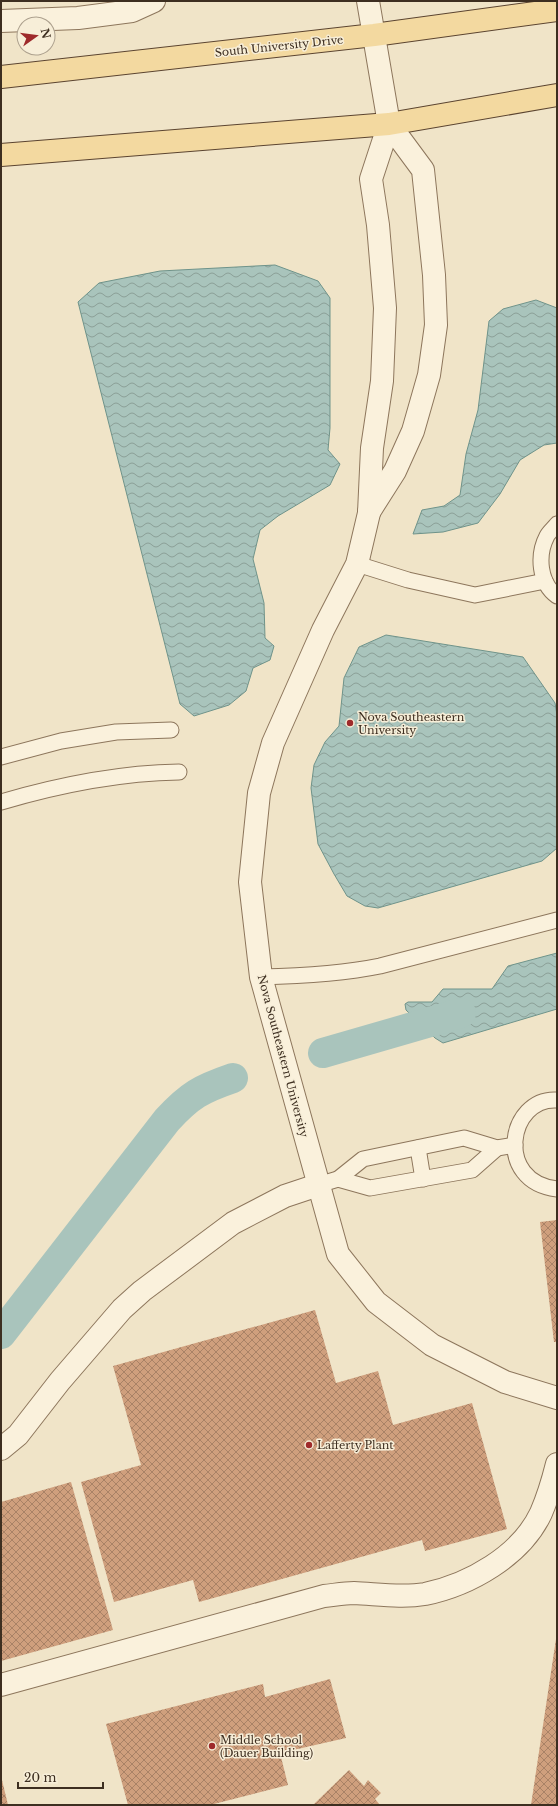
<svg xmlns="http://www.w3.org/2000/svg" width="558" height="1806" font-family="'Libre Baskerville',serif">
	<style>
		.water { fill: url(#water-waves); stroke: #6f938a }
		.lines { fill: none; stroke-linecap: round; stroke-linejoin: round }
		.canal { stroke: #a9c4bc; stroke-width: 30 }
		.building { fill: url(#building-cross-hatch) }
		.lane-casing { stroke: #8d765c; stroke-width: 17 }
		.street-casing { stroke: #8d765c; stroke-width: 24 }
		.primary-casing { stroke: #5b4430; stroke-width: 24 }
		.lane { stroke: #faf1dc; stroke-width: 15 }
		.street { stroke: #faf1dc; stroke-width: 22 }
		.primary { stroke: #f3d9a0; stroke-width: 22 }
		.poi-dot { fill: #9e2a2b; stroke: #f7eed8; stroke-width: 1.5 }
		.labels { text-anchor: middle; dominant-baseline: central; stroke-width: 3; stroke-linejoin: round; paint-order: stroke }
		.street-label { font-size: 11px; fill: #3d2e20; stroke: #f7eed8 }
		.poi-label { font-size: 11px; fill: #3d2e20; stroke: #f7eed8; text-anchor: start }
	</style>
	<defs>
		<pattern id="water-waves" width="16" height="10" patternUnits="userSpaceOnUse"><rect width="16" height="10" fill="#a9c4bc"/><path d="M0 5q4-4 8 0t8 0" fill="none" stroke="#8ba098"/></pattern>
		<pattern id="building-cross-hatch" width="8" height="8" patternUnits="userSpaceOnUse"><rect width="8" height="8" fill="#cf9f7d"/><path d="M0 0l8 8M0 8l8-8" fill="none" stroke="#a98266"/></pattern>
	</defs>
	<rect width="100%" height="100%" fill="#f0e4c8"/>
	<g class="water">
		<polygon points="275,265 318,281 330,298 330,428 328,450 340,464 330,485 278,516 260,530 253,559 264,603 265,638 274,646 270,660 253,668 246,691 229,705 194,716 180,704 78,302 99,283 160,271"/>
		<polygon points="536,300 557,308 557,443 544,445 520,460 500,494 478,523 443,532 413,534 422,510 444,506 460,495 466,454 478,410 489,321 503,309"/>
		<polygon points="386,635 523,657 555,703 557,715 557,848 542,861 378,908 365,906 347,896 334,874 318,844 311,788 314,765 325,742 339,726 344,678 359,647"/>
		<polygon points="557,953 557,1009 443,1043 435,1038 406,1010 405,1004 408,1002 432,1002 443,989 492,989 508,966"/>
	</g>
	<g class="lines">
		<g class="canal">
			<polyline points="323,1053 461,1013"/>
			<path d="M1,1334l166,-214c23,-25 34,-31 66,-42"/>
		</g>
	</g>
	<g class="building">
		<polygon points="557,1220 557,1342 554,1342 540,1222"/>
		<polygon points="315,1310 336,1383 378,1371 393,1425 472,1403 507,1529 425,1551 422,1540 199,1602 193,1580 114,1602 81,1482 141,1465 113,1366"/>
		<polygon points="71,1482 113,1630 1,1661 1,1502"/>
		<polygon points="556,1639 557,1805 531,1805"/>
		<polygon points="330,1679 346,1738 280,1753 288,1785 210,1805 128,1805 106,1724 263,1684 265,1697"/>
		<polygon points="349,1770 364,1786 368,1780 381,1793 375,1799 380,1805 313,1805"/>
		<polygon points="2,1780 8,1805 1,1805"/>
	</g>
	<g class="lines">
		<defs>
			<g id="lane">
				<path d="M557,524c-3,4 -8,8 -10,12 -10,19 -8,47 10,60"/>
				<polyline points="357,564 408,580 475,595 545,581"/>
				<polyline points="1,757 61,741 116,732 171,730"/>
				<path d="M1,802c58,-17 117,-29 178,-30"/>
				<path d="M261,977c40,-1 80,-3 119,-11l177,-46"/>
				<path d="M557,1100c-49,-3 -63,82 0,89"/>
				<polyline points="418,1148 423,1179"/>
				<polyline points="338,1179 370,1188 472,1170 497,1148"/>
				<polyline points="318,1185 338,1179 363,1159 464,1138 497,1148 515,1145"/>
			</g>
			<g id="street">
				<polyline points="368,1 389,124 423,170 434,275 436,325 429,375 413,431 395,471 369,512"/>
				<polyline points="1,21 78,18 132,11 154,1"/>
				<polyline points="389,124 371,179 378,225 385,308 382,381 372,448 369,513 357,564 323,630 273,743 259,793 250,882 261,977 338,1254 376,1302 432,1345 505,1382 557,1398"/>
				<polyline points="1,1449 18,1435 60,1381 122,1309 142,1291 233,1223 285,1196 318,1185"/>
				<path d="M1,1685l323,-89c10,-1 20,-3 30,-3 23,1 48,5 71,1 44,-9 96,-38 116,-81 7,-16 12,-33 16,-49"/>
			</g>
			<g id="primary">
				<polyline points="1,77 374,35 557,10"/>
				<polyline points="1,155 389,124 557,95"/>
			</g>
		</defs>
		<use href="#lane" class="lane-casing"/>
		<use href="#street" class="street-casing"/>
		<use href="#primary" class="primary-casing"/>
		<use href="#lane" class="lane"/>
		<use href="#street" class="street"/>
		<use href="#primary" class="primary"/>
	</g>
	<g class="poi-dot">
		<circle cx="350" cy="723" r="4"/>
		<circle cx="309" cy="1445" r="4"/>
		<circle cx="212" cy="1746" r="4"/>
	</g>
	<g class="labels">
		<g class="street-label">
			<text transform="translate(279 46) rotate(-6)">South University Drive</text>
			<text transform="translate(283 1056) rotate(75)">Nova Southeastern University</text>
		</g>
		<g class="poi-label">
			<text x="358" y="717">Nova Southeastern<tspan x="358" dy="13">University</tspan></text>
			<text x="317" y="1445">Lafferty Plant</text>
			<text x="220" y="1740">Middle School<tspan x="220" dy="13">(Dauer Building)</tspan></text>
		</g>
	</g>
	<rect width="558" height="1806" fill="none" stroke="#3d2e20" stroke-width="4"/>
	<g transform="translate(36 36) rotate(76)"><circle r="19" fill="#f7eed8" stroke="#ada18e"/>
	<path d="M0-3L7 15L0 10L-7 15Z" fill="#9e2a2b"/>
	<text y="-6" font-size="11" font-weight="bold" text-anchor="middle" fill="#3d2e20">N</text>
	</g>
	<path d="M18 1782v6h85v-6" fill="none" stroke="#3d2e20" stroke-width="2"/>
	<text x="24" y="1782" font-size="12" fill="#3d2e20" stroke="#f7eed8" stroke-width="3" paint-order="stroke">20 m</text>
</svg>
